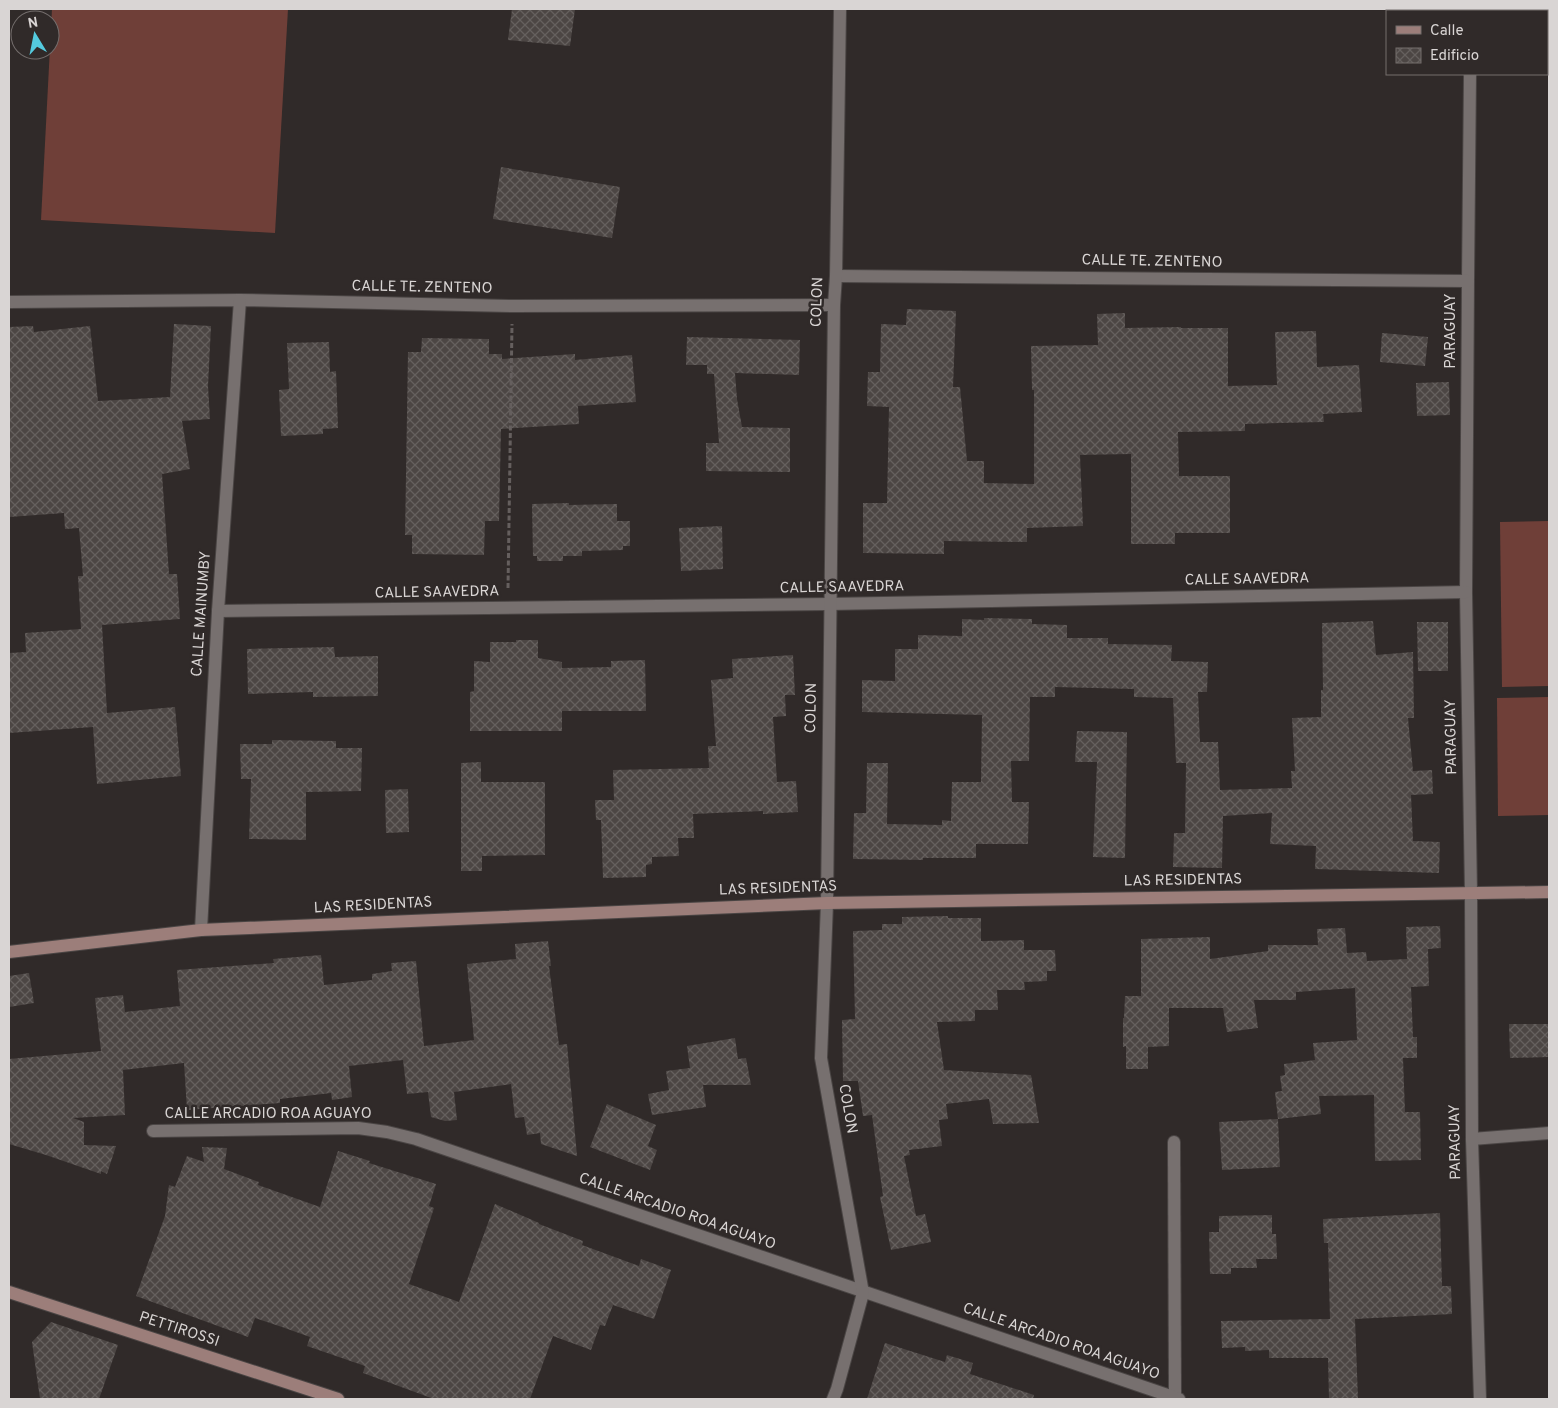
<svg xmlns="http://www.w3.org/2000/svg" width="1558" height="1408" font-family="Overpass,sans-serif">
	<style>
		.grass { fill: #6f3f38 }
		.building { fill: url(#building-cross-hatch) }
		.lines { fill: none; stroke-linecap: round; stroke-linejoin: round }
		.lane-casing { stroke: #4a4544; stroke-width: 14 }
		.street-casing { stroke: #4a4544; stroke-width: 14 }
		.secondary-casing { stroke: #4a4544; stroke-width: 14 }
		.path { stroke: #655f5e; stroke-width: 3; stroke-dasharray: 5 2.5; stroke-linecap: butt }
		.lane { stroke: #77706f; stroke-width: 12 }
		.street { stroke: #77706f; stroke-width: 12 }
		.secondary { stroke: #9c7e7a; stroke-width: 12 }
		.labels { text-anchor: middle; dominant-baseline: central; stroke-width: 5; stroke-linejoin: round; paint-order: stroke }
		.street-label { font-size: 15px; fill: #d9d5d4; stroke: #302a29 }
	</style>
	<defs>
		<pattern id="building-cross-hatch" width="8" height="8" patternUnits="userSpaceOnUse" patternTransform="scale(1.25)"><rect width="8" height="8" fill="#4c4644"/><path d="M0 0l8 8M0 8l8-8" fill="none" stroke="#65605e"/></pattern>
	</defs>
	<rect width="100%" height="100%" fill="#302a29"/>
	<g class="grass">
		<polygon points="52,9 288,9 275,233 41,220"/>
		<polygon points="1549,521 1549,686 1502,687 1500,522"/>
		<polygon points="1549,697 1549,815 1498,816 1497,698"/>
	</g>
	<g class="building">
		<polygon points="512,9 575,9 570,46 508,40"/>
		<polygon points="501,167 620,187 612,238 493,219"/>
		<polygon points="907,309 956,311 953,387 960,387 967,461 984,461 984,483 1034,484 1034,390 1032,390 1031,346 1098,345 1097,314 1125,313 1125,328 1181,327 1181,328 1228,328 1228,386 1277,385 1275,332 1316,331 1317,367 1359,365 1362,412 1323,414 1324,422 1245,424 1245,431 1178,432 1179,476 1230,476 1230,533 1175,533 1175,544 1131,544 1131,454 1080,455 1083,526 1027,528 1027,542 944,541 944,554 863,553 863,503 887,503 889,407 867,406 868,372 880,372 881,324 906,325"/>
		<polygon points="174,324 211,326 208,386 210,419 182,421 190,469 162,474 169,574 177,574 180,619 102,625 107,713 175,707 181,776 97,784 93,727 9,733 9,653 26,652 25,633 81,629 78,576 83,576 79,528 65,529 64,513 9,517 9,327 33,326 34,332 90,326 98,401 170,397"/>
		<polygon points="1382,333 1428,337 1425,366 1380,362"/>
		<polygon points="687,337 800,340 799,375 735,373 737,399 742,427 790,428 790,472 706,471 706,443 719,443 714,374 707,374 707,365 686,365"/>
		<polygon points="422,338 489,339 489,354 502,354 502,359 575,354 575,360 632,355 636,402 578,406 579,424 501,429 499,521 485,521 484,555 412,554 412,535 405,535 408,352 421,352"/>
		<polygon points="329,342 330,372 336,371 338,428 323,429 323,434 281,436 279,390 289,389 287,343"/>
		<polygon points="1449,382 1450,415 1417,416 1416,383"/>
		<polygon points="569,503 569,505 617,504 617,521 630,521 630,546 623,546 623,550 582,551 582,556 563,556 563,561 537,561 537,556 533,556 532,504"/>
		<polygon points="722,526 723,569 681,571 679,528"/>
		<polygon points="984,618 1032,619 1032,624 1067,625 1067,638 1108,638 1108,644 1172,645 1171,661 1208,662 1207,692 1198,692 1200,742 1218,742 1220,790 1292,788 1291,771 1295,771 1292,718 1321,717 1321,690 1323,690 1322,623 1373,621 1376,655 1413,652 1414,718 1408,718 1413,771 1432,770 1433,794 1411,795 1413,841 1440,842 1439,873 1315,869 1316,846 1270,844 1272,813 1223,816 1222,868 1173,867 1174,833 1185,833 1186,763 1176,763 1173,698 1134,697 1134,689 1055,687 1055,697 1030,697 1029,761 1011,761 1012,802 1029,802 1028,844 976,844 976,858 923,858 923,860 853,859 854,813 866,813 867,763 888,763 887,824 942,825 942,820 951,821 952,782 981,782 982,715 862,712 862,680 895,681 895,649 918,649 918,635 962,636 962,619 984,620"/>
		<polygon points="1417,622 1448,622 1448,671 1418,671"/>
		<polygon points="516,640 538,640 538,658 562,662 562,668 611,667 611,661 645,660 646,711 562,711 562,731 470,731 470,692 474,691 474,661 490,662 490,642 516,642"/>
		<polygon points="334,647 335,657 378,656 378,696 313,697 313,692 248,694 247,649"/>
		<polygon points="793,655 795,695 785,695 786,716 773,717 777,782 796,781 798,812 763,814 763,811 693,814 694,838 678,838 679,856 652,857 652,864 646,865 646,877 603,878 601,820 596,820 595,800 614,800 613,770 709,768 708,746 716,746 711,680 733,678 732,659"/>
		<polygon points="1077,731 1127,732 1125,858 1093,857 1097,762 1075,762"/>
		<polygon points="272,740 336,741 336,748 362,748 361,791 306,792 306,840 249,839 251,779 241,779 240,744 272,744"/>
		<polygon points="481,762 481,782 545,782 545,855 482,856 482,871 461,871 461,763"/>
		<polygon points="408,789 409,832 386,833 385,790"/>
		<polygon points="948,916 948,918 981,918 981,941 1024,940 1024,950 1055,950 1056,971 1047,971 1047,981 1024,982 1025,990 997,990 998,1010 975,1010 975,1021 937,1022 944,1070 1031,1075 1039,1123 993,1124 989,1099 946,1104 948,1119 939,1120 942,1146 909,1150 910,1155 904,1156 916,1216 925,1214 931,1242 891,1250 880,1197 883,1196 872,1115 863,1116 858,1081 843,1081 842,1020 855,1019 853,931 882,930 882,924 902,924 902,917"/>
		<polygon points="1440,926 1441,948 1428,949 1429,986 1411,987 1413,1037 1417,1037 1417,1058 1403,1058 1405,1112 1420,1112 1421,1160 1375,1161 1374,1095 1319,1096 1321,1114 1278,1119 1275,1092 1282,1091 1280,1076 1285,1075 1284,1064 1315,1060 1313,1043 1357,1040 1355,988 1296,992 1296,1000 1254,1000 1258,1028 1227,1032 1223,1008 1169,1008 1169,1046 1148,1047 1148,1069 1126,1069 1126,1046 1123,1047 1123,1018 1124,1018 1125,996 1141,996 1141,939 1210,937 1210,959 1268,951 1268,945 1318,945 1317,929 1345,928 1347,953 1366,952 1367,961 1407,959 1406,927"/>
		<polygon points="548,941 551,966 549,966 559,1045 567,1044 577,1156 541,1144 540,1133 527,1135 524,1117 515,1118 511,1084 454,1092 457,1120 445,1121 431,1117 428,1092 407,1094 403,1060 349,1066 352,1097 332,1100 331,1093 280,1099 280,1103 187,1110 184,1063 123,1070 125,1115 73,1118 84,1122 84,1145 116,1146 107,1174 101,1171 101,1174 46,1155 9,1144 9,1059 101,1051 95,998 123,995 125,1012 180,1006 177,970 274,963 273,959 321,955 324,985 372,980 372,974 392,971 391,963 416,961 424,1046 474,1040 467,964 516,959 515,944"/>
		<polygon points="29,973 34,1003 9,1007 9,976"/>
		<polygon points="1509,1024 1549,1024 1549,1057 1510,1058"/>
		<polygon points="735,1038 738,1059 746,1058 751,1085 703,1085 706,1107 652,1115 648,1094 669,1090 666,1071 690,1068 687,1046"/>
		<polygon points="607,1104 656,1125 648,1146 657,1150 650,1170 590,1147"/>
		<polygon points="1278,1119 1280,1167 1222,1170 1219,1122"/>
		<polygon points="202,1147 227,1148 224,1169 259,1182 258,1185 320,1207 338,1151 370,1161 369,1163 436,1184 429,1206 434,1208 409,1284 459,1302 495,1204 539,1223 539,1224 583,1241 582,1245 639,1266 641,1259 671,1270 654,1319 613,1305 605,1326 600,1325 591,1350 553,1336 530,1399 434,1399 363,1373 365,1366 307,1346 310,1337 282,1327 255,1318 248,1337 136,1296 165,1216 169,1185 175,1187 187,1156 204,1162"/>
		<polygon points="1440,1213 1442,1286 1451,1286 1452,1314 1355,1319 1358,1399 1329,1399 1328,1358 1269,1358 1269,1350 1245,1351 1245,1347 1222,1348 1221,1321 1330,1319 1328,1243 1324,1243 1323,1219"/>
		<polygon points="1272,1215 1272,1234 1276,1234 1277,1259 1256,1259 1257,1268 1231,1268 1231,1274 1210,1274 1209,1232 1219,1232 1219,1216"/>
		<polygon points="51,1322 118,1345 99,1399 40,1399 32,1342"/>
		<polygon points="885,1343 945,1362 947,1355 973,1363 970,1374 1034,1395 1033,1399 867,1399"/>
	</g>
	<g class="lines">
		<defs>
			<g id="lane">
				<polyline points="1547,41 1549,41"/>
				<polyline points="1472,1139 1549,1133"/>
				<polyline points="1174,1142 1175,1398"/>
			</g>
			<g id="street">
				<polyline points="1471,11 1471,9"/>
				<polyline points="1470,74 1468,281 1466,592 1471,893 1472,1139 1480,1399"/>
				<polyline points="836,276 1468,281"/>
				<polyline points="9,302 240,300 512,306 834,305"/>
				<polyline points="218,611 829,604 1466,592"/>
				<polyline points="201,930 218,611 240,300"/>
				<polyline points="153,1131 358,1128 387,1132 416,1139 1179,1399"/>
				<polyline points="833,1399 837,1389 863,1293 821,1058 827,903 834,305 836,276 840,9"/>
			</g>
			<g id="secondary">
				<polyline points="9,952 201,930 827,903 1549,892"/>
				<polyline points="9,1292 338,1399"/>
			</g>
		</defs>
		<use href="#lane" class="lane-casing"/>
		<use href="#street" class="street-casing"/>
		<use href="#secondary" class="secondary-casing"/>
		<polyline class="path" points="508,588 512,324"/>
		<use href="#lane" class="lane"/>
		<use href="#street" class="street"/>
		<use href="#secondary" class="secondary"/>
	</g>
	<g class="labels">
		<g class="street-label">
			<text transform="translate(1152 262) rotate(1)">CALLE TE. ZENTENO</text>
			<text transform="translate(422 288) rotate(1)">CALLE TE. ZENTENO</text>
			<text transform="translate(818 302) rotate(-88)">COLON</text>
			<text transform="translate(1451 331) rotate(-90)">PARAGUAY</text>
			<text transform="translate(1247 580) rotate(-1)">CALLE SAAVEDRA</text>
			<text transform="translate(842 588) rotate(-1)">CALLE SAAVEDRA</text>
			<text transform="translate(437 593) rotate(-1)">CALLE SAAVEDRA</text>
			<text transform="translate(202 614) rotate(-86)">CALLE MAINUMBY</text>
			<text transform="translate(812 708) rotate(-89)">COLON</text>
			<text transform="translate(1452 737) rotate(-91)">PARAGUAY</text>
			<text transform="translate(1183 881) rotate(-1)">LAS RESIDENTAS</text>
			<text transform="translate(778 889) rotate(-2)">LAS RESIDENTAS</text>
			<text transform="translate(373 906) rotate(-3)">LAS RESIDENTAS</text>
			<text transform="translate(847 1109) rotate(80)">COLON</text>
			<text x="268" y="1114">CALLE ARCADIO ROA AGUAYO</text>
			<text transform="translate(1456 1142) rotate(-91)">PARAGUAY</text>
			<text transform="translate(677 1212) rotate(19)">CALLE ARCADIO ROA AGUAYO</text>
			<text transform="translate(179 1330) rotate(18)">PETTIROSSI</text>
			<text transform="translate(1061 1342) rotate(19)">CALLE ARCADIO ROA AGUAYO</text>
		</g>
	</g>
	<rect width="1558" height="1408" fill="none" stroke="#d9d5d4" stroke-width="20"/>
	<rect x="1386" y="10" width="162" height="65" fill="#302a29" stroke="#746e6d"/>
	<rect x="1396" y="26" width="25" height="8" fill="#9c7e7a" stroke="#746e6d"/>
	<text x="1430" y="35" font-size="15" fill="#d9d5d4">Calle</text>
	<rect x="1396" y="48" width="25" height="15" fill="url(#building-cross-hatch)" stroke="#746e6d"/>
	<text x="1430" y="60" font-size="15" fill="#d9d5d4">Edificio</text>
	<g transform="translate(35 35) rotate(350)"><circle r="24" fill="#302a29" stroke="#746e6d"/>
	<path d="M0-4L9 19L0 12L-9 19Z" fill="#54cade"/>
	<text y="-8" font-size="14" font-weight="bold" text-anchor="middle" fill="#d9d5d4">N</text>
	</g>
</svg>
